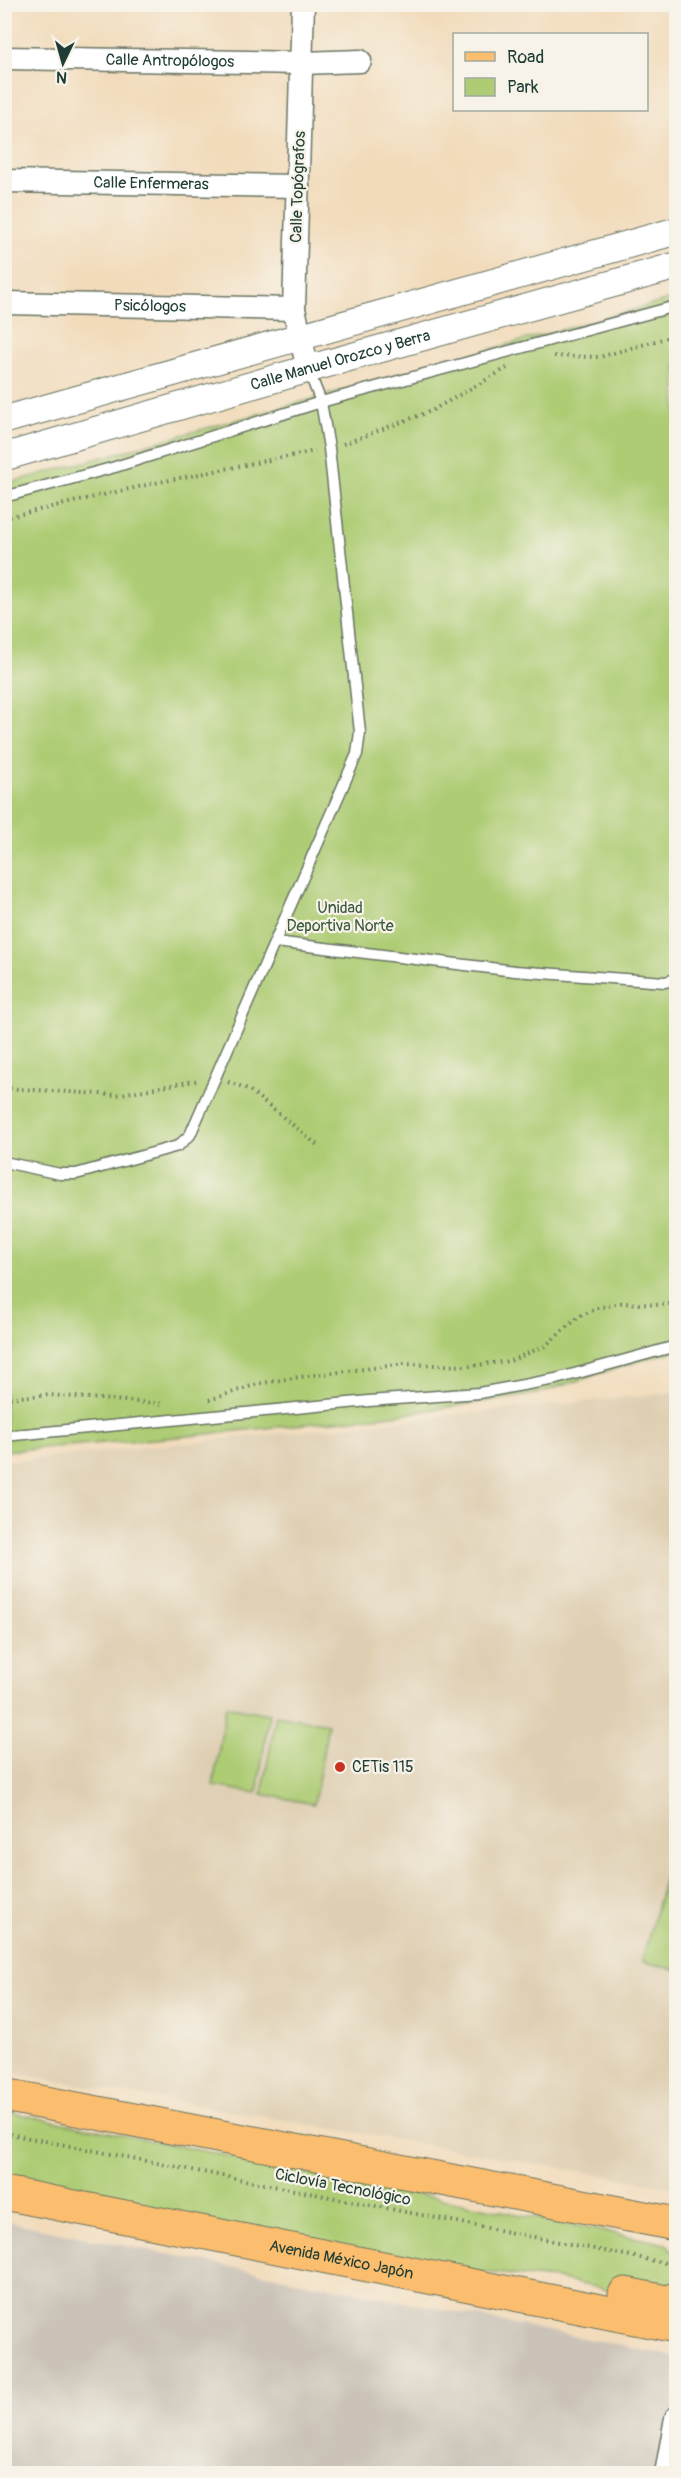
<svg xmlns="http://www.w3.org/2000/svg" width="681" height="2478" font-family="Pangolin,sans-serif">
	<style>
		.built { fill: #dfcfb2 }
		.industrial { fill: #cbc3b8 }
		.green { fill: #adcc73; stroke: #668454; stroke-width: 1.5 }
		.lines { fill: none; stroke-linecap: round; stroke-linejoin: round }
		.service-casing { stroke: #697463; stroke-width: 13 }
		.minor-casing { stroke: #697463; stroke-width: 25 }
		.tertiary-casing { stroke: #697463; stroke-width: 29 }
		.primary-casing { stroke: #697463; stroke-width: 35 }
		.path { stroke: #697463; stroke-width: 4; stroke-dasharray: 1.5 4.5; stroke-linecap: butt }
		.service { stroke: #fff; stroke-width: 10 }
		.minor { stroke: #fff; stroke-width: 22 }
		.tertiary { stroke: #fff; stroke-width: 27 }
		.primary { stroke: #fbbd6e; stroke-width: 33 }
		.poi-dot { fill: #c8321e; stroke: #f7f3e8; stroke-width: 2 }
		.labels { text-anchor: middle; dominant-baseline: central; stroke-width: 4.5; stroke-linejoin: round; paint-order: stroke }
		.street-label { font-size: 16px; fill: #1f3d34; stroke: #f7f3e8 }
		.park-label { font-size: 16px; fill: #3b5a41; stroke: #f7f3e8 }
		.poi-label { font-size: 16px; fill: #1f3d34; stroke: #f7f3e8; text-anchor: start }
	</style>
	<rect width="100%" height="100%" fill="#f7f3e8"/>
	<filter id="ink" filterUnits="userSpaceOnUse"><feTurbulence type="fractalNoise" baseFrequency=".0167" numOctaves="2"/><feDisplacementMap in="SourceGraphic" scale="12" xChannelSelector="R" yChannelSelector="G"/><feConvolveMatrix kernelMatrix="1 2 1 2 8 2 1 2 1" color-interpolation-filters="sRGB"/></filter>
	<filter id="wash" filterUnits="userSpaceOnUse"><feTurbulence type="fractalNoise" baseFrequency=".008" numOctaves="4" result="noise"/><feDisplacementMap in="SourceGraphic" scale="24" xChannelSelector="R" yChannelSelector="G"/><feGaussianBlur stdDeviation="1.35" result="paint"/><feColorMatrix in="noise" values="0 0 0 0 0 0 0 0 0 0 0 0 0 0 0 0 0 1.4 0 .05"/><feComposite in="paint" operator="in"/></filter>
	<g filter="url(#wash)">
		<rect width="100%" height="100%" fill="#f2dbbb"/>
		<polygon class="built" points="676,1392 676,2188 5,2072 4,1462"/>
		<polygon class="industrial" points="4,2221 676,2357 676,2473 5,2473"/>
		<g class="green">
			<polygon points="676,298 676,1351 645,1359 536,1394 402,1414 178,1437 5,1451 5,484"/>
			<polygon points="226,1706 269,1714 257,1793 213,1786"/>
			<polygon points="276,1715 328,1724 314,1804 262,1794"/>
			<polygon points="673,1849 676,1850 676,1970 642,1961"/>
			<polygon points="4,2111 667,2244 676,2256 676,2280 674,2285 642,2297 556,2279 460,2270 5,2182"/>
		</g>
	</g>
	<g filter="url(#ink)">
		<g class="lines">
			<defs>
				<g id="service">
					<polyline points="4,497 115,467 321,402 676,306"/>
					<polyline points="275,942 515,971 665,982 676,979"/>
					<polyline points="4,1162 60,1174 76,1174 178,1146 190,1135 357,754 360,732 329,448 321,402 308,369"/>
					<polyline points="4,1436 369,1401 479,1393 556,1379 676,1346"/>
				</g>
				<g id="minor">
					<polyline points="303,4 294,309 308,369"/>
					<path id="s1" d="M4,58l298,5 58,-2"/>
					<path id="s2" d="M4,181l294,5"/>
					<path id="s3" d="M4,303l290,6"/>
					<polyline points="666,2474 676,2418"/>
				</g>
				<g id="tertiary">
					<polyline points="4,420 676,231"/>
					<path id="s4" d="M4,457l304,-88 368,-103"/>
				</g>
				<g id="primary">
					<polyline points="4,2095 676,2224"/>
					<path id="s5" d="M4,2193l672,133"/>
					<polyline points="625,2294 666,2302 676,2299"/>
				</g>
			</defs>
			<use href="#service" class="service-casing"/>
			<use href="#minor" class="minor-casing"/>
			<use href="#tertiary" class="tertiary-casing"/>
			<use href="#primary" class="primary-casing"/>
			<g class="path">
				<polyline points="554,356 600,357 676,335"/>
				<polyline points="343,444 431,411 507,368"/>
				<polyline points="4,518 155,483 315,451"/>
				<polyline points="228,1082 248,1089 320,1147"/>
				<polyline points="4,1088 116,1095 200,1080"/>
				<polyline points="4,1398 50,1395 163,1404"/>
				<polyline points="209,1400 258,1384 299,1377 405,1364 468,1366 510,1361 545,1346 580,1316 598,1308 621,1303 659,1305 676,1303"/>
				<polyline points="4,2133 676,2265"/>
			</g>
			<use href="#service" class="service"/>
			<use href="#minor" class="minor"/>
			<use href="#tertiary" class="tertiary"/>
			<use href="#primary" class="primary"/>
		</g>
	</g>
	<circle class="poi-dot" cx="340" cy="1767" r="6"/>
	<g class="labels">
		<g class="street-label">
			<text stroke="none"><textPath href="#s1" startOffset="166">Calle Antropólogos</textPath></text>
			<text stroke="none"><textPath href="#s2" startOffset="147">Calle Enfermeras</textPath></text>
			<text transform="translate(298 187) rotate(-88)">Calle Topógrafos</text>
			<text stroke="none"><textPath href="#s3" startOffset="146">Psicólogos</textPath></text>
			<text stroke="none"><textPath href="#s4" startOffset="350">Calle Manuel Orozco y Berra</textPath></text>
			<text transform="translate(343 2187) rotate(11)">Ciclovía Tecnológico</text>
			<text stroke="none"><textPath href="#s5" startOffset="344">Avenida México Japón</textPath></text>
		</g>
		<g class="park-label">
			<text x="340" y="908">Unidad<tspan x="340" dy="18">Deportiva Norte</tspan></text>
		</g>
		<g class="poi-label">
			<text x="352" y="1767">CETis 115</text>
		</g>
	</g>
	<rect width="681" height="2478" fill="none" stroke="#f7f3e8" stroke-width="24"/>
	<rect x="453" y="33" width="195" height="78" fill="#f7f3e8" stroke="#a1aaa0" stroke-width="1.5"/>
	<rect x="465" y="52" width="30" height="9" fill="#fbbd6e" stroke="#a1aaa0" stroke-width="1.5"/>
	<text x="507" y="63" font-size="18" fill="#1f3d34">Road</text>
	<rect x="465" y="78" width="30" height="18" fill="#adcc73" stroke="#a1aaa0" stroke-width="1.5"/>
	<text x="507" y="93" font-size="18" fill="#1f3d34">Park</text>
	<g transform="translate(63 63) rotate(185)" stroke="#f7f3e8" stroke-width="4.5" paint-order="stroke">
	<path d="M0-4.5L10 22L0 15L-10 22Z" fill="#1f3d34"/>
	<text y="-9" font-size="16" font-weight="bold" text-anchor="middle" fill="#1f3d34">N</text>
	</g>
</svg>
